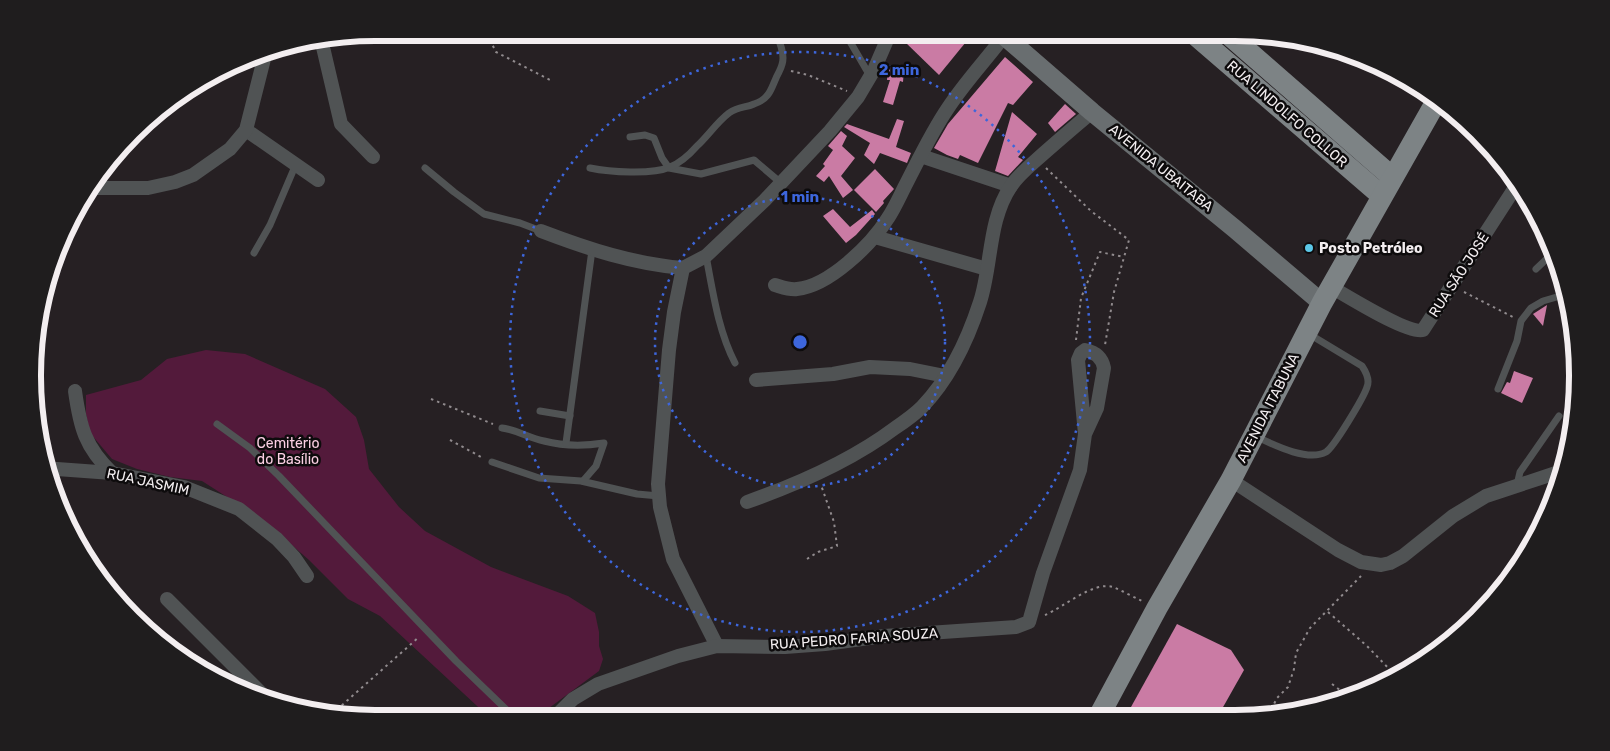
<svg xmlns="http://www.w3.org/2000/svg" width="1610" height="751" font-family="Rubik,sans-serif">
	<style>
		.green { fill: #531a3b }
		.building { fill: #ca7ba4 }
		.lines { fill: none; stroke-linecap: round; stroke-linejoin: round }
		.path { stroke: #918b8e; stroke-width: 2; stroke-dasharray: 2.5 4; stroke-linecap: butt }
		.service { stroke: #505354; stroke-width: 7 }
		.minor { stroke: #505354; stroke-width: 14 }
		.secondary { stroke: #696e70; stroke-width: 19 }
		.primary { stroke: #7d8385; stroke-width: 21 }
		.ring { fill: none; stroke: #3d66dc; stroke-width: 2.5; stroke-dasharray: 2.5 5 }
		.poi-dot { fill: #5cc7e7; stroke: #0d0b0c; stroke-width: 2 }
		.labels { text-anchor: middle; dominant-baseline: central; stroke-width: 5; stroke-linejoin: round; paint-order: stroke }
		.street-label { font-size: 14px; fill: #f3eef0; stroke: #0d0b0c }
		.poi-label { font-size: 14px; font-weight: bold; fill: #f3eef0; stroke: #0d0b0c; text-anchor: start }
		.park-label { font-size: 14px; fill: #fbcfe3; stroke: #0d0b0c }
		.rim { fill: none; stroke: #f3eef0; stroke-width: 6 }
		.centre { fill: #3d66dc; stroke: #0d0b0c; stroke-width: 2.5 }
		.ring-label { font-size: 15px; text-anchor: middle; font-weight: bold; fill: #3d66dc; stroke: #0d0b0c; stroke-width: 5; stroke-linejoin: round; paint-order: stroke }
	</style>
	<rect width="100%" height="100%" fill="#262023"/>
	<polygon class="green" points="206,350 245,354 325,389 356,417 364,440 369,469 399,507 425,531 491,567 568,596 595,613 599,632 599,646 603,659 599,671 545,711 527,718 490,718 380,616 348,599 309,560 263,520 202,481 170,477 137,469 112,459 90,433 86,414 86,395 141,380 167,359"/>
	<g class="building">
		<polygon points="911,32 965,32 970,37 939,75 904,41"/>
		<polygon points="1005,57 1033,82 1013,105 1008,103 978,163 960,155 958,159 947,155 934,148 948,124"/>
		<polygon points="888,67 904,69 903,82 900,81 893,105 883,102 890,80 887,80"/>
		<polygon points="1065,104 1076,114 1055,132 1048,123"/>
		<polygon points="1012,112 1037,134 1018,157 1023,160 1008,176 995,171"/>
		<polygon points="897,119 904,121 896,147 911,153 907,163 880,153 874,164 864,155 870,143 844,127 847,124 889,139"/>
		<polygon points="841,131 847,136 842,146 855,158 841,176 853,190 843,198 829,176 824,182 816,176 825,166 823,164 833,150 828,146"/>
		<polygon points="875,169 894,189 883,201 884,203 876,212 854,190"/>
		<polygon points="833,209 850,227 872,210 875,214 856,235 846,243 823,216"/>
		<polygon points="1547,305 1543,326 1533,314"/>
		<polygon points="1514,371 1533,378 1522,403 1501,393 1507,382 1510,383"/>
		<polygon points="1177,624 1231,650 1244,670 1218,716 1126,716"/>
	</g>
	<g class="lines">
		<g class="path">
			<polyline points="491,33 492,44 496,52 550,80"/>
			<polyline points="791,71 808,75 847,91"/>
			<polyline points="1046,168 1091,211 1129,240 1114,292 1105,345"/>
			<polyline points="1464,292 1513,317"/>
			<polyline points="1574,336 1574,341"/>
			<polyline points="1076,340 1081,298 1100,252 1124,257"/>
			<polyline points="431,399 493,424"/>
			<polyline points="450,440 483,458"/>
			<polyline points="807,559 818,552 837,546 834,522 821,485"/>
			<polyline points="1328,612 1367,646 1395,675"/>
			<path d="M1045,615c19,-8 48,-34 68,-28 10,4 20,10 29,14"/>
			<polyline points="1332,684 1349,697"/>
			<polyline points="332,714 419,637"/>
			<polyline points="1275,716 1273,706 1277,698 1288,687 1294,669 1296,653 1310,628 1361,576"/>
		</g>
		<g class="service">
			<polyline points="845,33 870,76"/>
			<polyline points="1341,54 1350,54"/>
			<polyline points="630,137 645,135 654,138 662,158 669,168 701,174 754,160 781,183"/>
			<polyline points="425,168 454,192 484,214 520,223 541,231"/>
			<path d="M590,168c19,4 62,7 80,-1 10,-4 20,-13 27,-21 11,-10 20,-24 32,-33 10,-7 16,-5 25,-9 18,-6 17,-18 25,-32 2,-4 4,-8 4,-14 0,-8 -4,-18 -7,-25"/>
			<polyline points="254,253 270,225 296,164"/>
			<path d="M706,256c7,36 12,74 29,107"/>
			<polyline points="1536,269 1554,252"/>
			<polyline points="1498,389 1517,341 1521,321 1531,308 1543,301 1567,294"/>
			<polyline points="540,411 570,416"/>
			<polyline points="217,424 250,448 279,476 456,661 515,718"/>
			<path d="M502,428c15,2 27,10 42,13 19,5 41,5 60,2l-8,23 -13,15"/>
			<path d="M1257,437c17,8 51,25 69,15 8,-5 38,-55 41,-65 3,-7 -1,-15 -5,-21l-53,-32"/>
			<polyline points="566,443 592,250"/>
			<polyline points="492,462 539,478 581,481 637,494 659,496"/>
			<polyline points="1517,485 1520,472 1559,416"/>
		</g>
		<g class="minor">
			<polyline points="320,42 322,43 341,124 373,157"/>
			<polyline points="246,130 318,180"/>
			<polyline points="921,156 1011,186"/>
			<polyline points="92,188 148,188 175,182 193,175 230,149 246,130 266,51"/>
			<path d="M541,231c47,18 93,33 142,37"/>
			<polyline points="875,237 987,269"/>
			<path d="M775,285c7,2 14,5 22,4 32,-3 74,-44 91,-71 6,-9 11,-20 16,-30 14,-27 27,-55 44,-80 17,-26 38,-48 56,-72"/>
			<path d="M1331,287c16,9 78,48 92,43l95,-147"/>
			<polyline points="756,380 833,374 870,367 910,369 945,376"/>
			<path d="M75,391c5,36 10,56 37,82"/>
			<polyline points="47,470 57,469 112,473 184,487 239,509 277,539 294,557 307,576"/>
			<polyline points="1231,480 1338,550 1361,562 1381,565 1390,563 1403,556 1453,516 1486,496 1562,471"/>
			<path d="M747,502c51,-18 104,-41 148,-74 9,-6 19,-13 27,-21 27,-28 46,-68 58,-105 12,-37 8,-82 31,-116 8,-12 21,-22 32,-32 16,-14 32,-28 49,-42"/>
			<polyline points="167,599 267,699"/>
			<polyline points="717,646 673,559 660,507 658,484 669,350 674,312 683,268 706,256 765,200 830,131 858,97 874,70 890,33"/>
			<path d="M554,718l19,-19 25,-15 80,-28 39,-10 68,1 40,-3 59,-8 132,-9 13,-5 14,-49 37,-103 5,-36 -7,-74 3,-7 4,-3c10,2 17,7 19,18l-7,40 -12,26"/>
		</g>
		<polyline class="secondary" points="1001,33 1092,112 1235,229 1322,303"/>
		<g class="primary">
			<polyline points="1193,33 1382,196"/>
			<polyline points="1227,33 1392,177"/>
			<polyline points="1099,716 1157,608 1231,480 1322,303 1437,100"/>
		</g>
	</g>
	<g class="ring">
		<circle cx="800" cy="342" r="145"/>
		<circle cx="800" cy="342" r="290"/>
	</g>
	<circle class="poi-dot" cx="1309" cy="248" r="5"/>
	<g class="labels">
		<g class="street-label">
			<text transform="translate(1287 114) rotate(41)">RUA LINDOLFO COLLOR</text>
			<text transform="translate(1161 168) rotate(39)">AVENIDA UBAITABA</text>
			<text transform="translate(1459 275) rotate(-57)">RUA SÃO JOSÉ</text>
			<text transform="translate(1268 408) rotate(-63)">AVENIDA ITABUNA</text>
			<text transform="translate(148 482) rotate(12)">RUA JASMIM</text>
			<text transform="translate(854 639) rotate(-4)">RUA PEDRO FARIA SOUZA</text>
		</g>
		<g class="poi-label">
			<text x="1319" y="248">Posto Petróleo</text>
		</g>
		<g class="park-label">
			<text x="288" y="443">Cemitério<tspan x="288" dy="16">do Basílio</tspan></text>
		</g>
	</g>
	<path d="M0 0H1610V751H0ZM375 41H1235A334 334 0 0 1 1569 375V376A334 334 0 0 1 1235 710H375A334 334 0 0 1 41 376V375A334 334 0 0 1 375 41Z" fill="#1f1d1e" fill-rule="evenodd"/>
	<path class="rim" d="M375 41H1235A334 334 0 0 1 1569 375V376A334 334 0 0 1 1235 710H375A334 334 0 0 1 41 376V375A334 334 0 0 1 375 41Z"/>
	<circle cx="800" cy="342" r="8" class="centre"/>
	<g class="ring-label">
		<text x="899" y="75">2 min</text>
		<text x="800" y="202">1 min</text>
	</g>
</svg>
